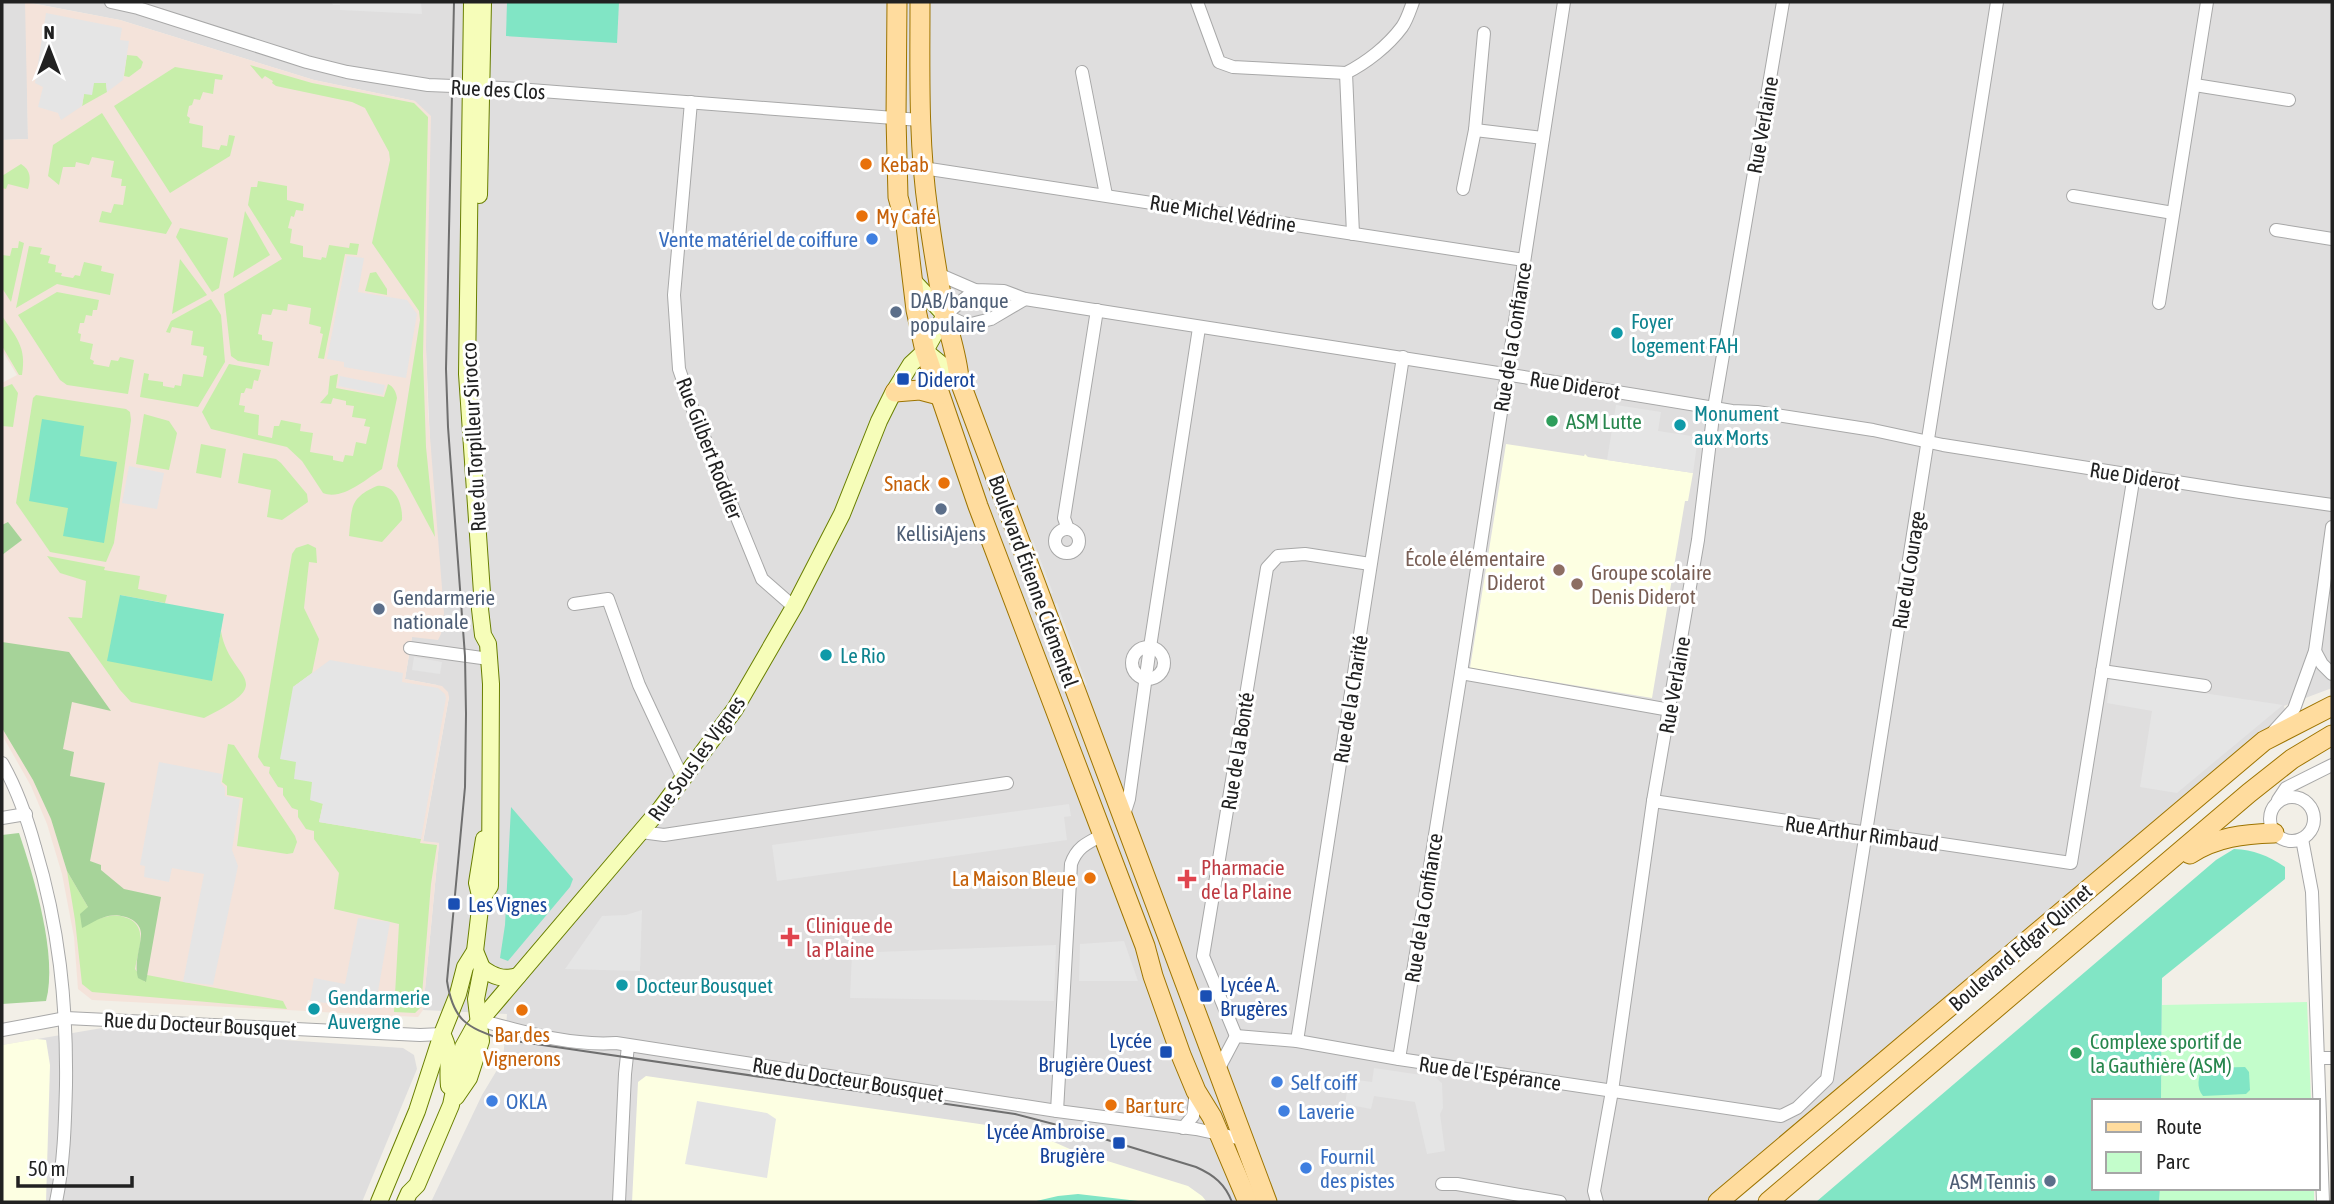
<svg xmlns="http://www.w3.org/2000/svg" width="2334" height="1204" font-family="'Asap Condensed',sans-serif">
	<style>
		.residential { fill: #dfdede }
		.education { fill: #fdffe2 }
		.military { fill: #f4e3da }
		.grass { fill: #c7eeaa }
		.forest { fill: #a6d399 }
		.park { fill: #c3fdcb }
		.pitch { fill: #81e5c5 }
		.parking { fill: #e5e5e5 }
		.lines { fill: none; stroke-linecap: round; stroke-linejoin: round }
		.street-casing { stroke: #a8a8a8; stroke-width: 14 }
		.secondary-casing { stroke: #697f00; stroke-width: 18 }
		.primary-casing { stroke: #9d7400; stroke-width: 21 }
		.street { stroke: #fff; stroke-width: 12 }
		.secondary { stroke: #f6fdb9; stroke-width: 16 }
		.primary { stroke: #ffdc9e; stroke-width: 19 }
		.tram { stroke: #6f6f6f; stroke-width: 2 }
		.food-dot { fill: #e8710a; stroke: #fff; stroke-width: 2.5 }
		.shop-dot { fill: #3f7fe0; stroke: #fff; stroke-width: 2.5 }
		.service-dot { fill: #5c6f8a; stroke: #fff; stroke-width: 2.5 }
		.culture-dot { fill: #0f9aa8; stroke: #fff; stroke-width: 2.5 }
		.transit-dot { fill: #1a4fb4; stroke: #fff; stroke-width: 2.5 }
		.leisure-dot { fill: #2e9e5b; stroke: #fff; stroke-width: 2.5 }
		.education-dot { fill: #8d6e63; stroke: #fff; stroke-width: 2.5 }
		.health-dot { fill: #e0444e; stroke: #fff; stroke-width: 2.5 }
		.labels { text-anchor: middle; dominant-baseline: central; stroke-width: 6; stroke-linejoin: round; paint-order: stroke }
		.street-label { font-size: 21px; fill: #212121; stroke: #fff }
		.food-label { font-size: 21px; fill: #c56008; stroke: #fff; text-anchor: start }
		.shop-label { font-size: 21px; fill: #366cbe; stroke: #fff; text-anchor: start }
		.service-label { font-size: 21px; fill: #4e5e75; stroke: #fff; text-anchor: start }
		.culture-label { font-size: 21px; fill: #0d838f; stroke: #fff; text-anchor: start }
		.transit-label { font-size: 21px; fill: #164399; stroke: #fff; text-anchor: start }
		.leisure-label { font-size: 21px; fill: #27864d; stroke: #fff; text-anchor: start }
		.education-label { font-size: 21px; fill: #785e54; stroke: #fff; text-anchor: end }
		.health-label { font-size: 21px; fill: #be3a42; stroke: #fff; text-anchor: start }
	</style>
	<rect width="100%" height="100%" fill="#f2efe7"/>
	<g class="residential">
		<polygon points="2,2 2332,2 2332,688 2284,706 2287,717 1732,1202 431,1202 482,1095 503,1060 507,1014 423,1010 439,843 423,842 449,697 437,685 405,679 412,637 431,464 415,101 314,80 120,20 26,2 28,139 2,140"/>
		<polygon points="102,1028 403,1048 414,1055 417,1069 362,1202 2,1202 2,1045"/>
	</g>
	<g class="education">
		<polygon points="1506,444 1584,456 1585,454 1588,457 1693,473 1688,501 1685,501 1652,698 1470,668"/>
		<polygon points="37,1039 46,1040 50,1065 46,1202 2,1202 2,1045"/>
		<polygon points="646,1076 1029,1131 1072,1150 1188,1186 1202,1196 1207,1202 632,1202 638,1082"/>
	</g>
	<polygon class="military" points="25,2 120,20 314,80 415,101 431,116 426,346 428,412 444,613 441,634 438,640 412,637 405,679 442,686 448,692 449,697 423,841 439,843 423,1010 418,1017 321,1012 321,1003 308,1000 306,1011 92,1000 78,989 74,937 62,874 47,824 31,786 2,735 2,383 17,375 2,350 2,140 28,139"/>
	<g class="grass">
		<polygon points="127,55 137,56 143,62 141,68 129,77 124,76"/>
		<polygon points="250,65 312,83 414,103 428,117 423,356 426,447 435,537 397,466 420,320 419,311 372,243 390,160 389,152 365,108 352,102 276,86 272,83 273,81 265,76 262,79"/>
		<polygon points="175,67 223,75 222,80 215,79 213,94 203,92 200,100 194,99 192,105 189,106 187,116 190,118 189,123 203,126 202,147 219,150 221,145 227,146 229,135 235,136 230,156 170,193 114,106"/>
		<polygon points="93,82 106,83 107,92 82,106 84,94"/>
		<polygon points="102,113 172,223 166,234 99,222 102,211 111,213 114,204 123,205 126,186 121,186 122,179 111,177 114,161 92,157 89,165 76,162 75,167 63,167 59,185 48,176 53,145"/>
		<path d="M21,164c10,6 10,15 7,25l-20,-5 -2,5 -4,-1v-12z"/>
		<polygon points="258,181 287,186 287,200 304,204 303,211 296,210 294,217 291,216 288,228 292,229 290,243 303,246 303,257 321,260 322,257 326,258 329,245 349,248 350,243 359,244 357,255 345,254 324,359 318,358 323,334 320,333 321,327 309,324 311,308 288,304 287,311 273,309 271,315 262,314 258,334 262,335 262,340 273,342 269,366 238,361 231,356 224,294 282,259 248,205 251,187 257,187"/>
		<polygon points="245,211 270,255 233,278"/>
		<polygon points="180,228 228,238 219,288 212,292 176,237"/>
		<polygon points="19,241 24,243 11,302 2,288 2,255 10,256 12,248 18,248"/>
		<polygon points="29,246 42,248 40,254 50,256 48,263 56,265 55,272 62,273 61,276 73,278 75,275 80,276 84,262 102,266 101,271 114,274 110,295 57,284 16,308"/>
		<polygon points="180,259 207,295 172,314"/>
		<polygon points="376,272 387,289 387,295 365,291 370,273"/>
		<polygon points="57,292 99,300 97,310 93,310 92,316 86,315 84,323 80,323 78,333 81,334 80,341 93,344 90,359 94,361 93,364 109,367 111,360 118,361 120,357 134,360 128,394 67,385 60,380 18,315"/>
		<polygon points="211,299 221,315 225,362 198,407 140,397 144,373 149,374 148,380 163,382 163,386 174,388 175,385 181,386 183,374 203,377 207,356 203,355 204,347 191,345 193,331 172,327 170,333 166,332 171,321"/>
		<path d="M2,316c14,21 25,31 20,59h-3l-17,-29z"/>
		<path d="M229,364l32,6 -3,11 -4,-1 -2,9 -6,-1 -2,5h-3l-2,12 6,1 -1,6 15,3 -1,20 14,3 2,-12h5l2,-6 20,4 -1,7 13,2 -3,19 23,4v4l10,2 2,-7 8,1 3,-14 10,2 4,-17 -6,-1 2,-7 -14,-2 2,-11 -8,-1v-4l-13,-3 -2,6 -11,-1 8,-9 2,-18 8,-2 -2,14 48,9 4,-13c6,3 8,8 9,14l-15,71c-16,10 -40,32 -59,24l-21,-32 -15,-14 -76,-18 -9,-17z"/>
		<polygon points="12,384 18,393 13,427 2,426 2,388"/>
		<polygon points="36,395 126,409 130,412 131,420 114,543 106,562 50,552 16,503 33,398"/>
		<polygon points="144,414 169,421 177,433 169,470 136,464"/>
		<polygon points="201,444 226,449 221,478 196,473"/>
		<polygon points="243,453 276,459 281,463 307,494 308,502 282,520 267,517 271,490 238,483"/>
		<path d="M377,486c18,-2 26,18 25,34l-20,22 -33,-6c3,-28 0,-38 28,-50z"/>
		<polygon points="308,544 316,548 317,563 309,562 304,608 319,639 312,673 293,687 297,762 312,782 323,803 319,822 421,839 420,843 437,845 431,884 421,1007 415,1013 394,1012 399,924 334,909 339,873 314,839 314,831 306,829 298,817 298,810 292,808 283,795 283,788 278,787 269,773 270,767 264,766 258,757 292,554 296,548"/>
		<path d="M47,556l58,11 -1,3 36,6 -2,13 29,6 -2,8 -45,-8 91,86 10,-50c8,50 61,48 -17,87l-73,-16 -11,-12 -52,-73 14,1 4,-37 -26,-8z"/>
		<polygon points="228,744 234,745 295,836 297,842 293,853 287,854 237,846 243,798 227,795 227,786 222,782"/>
		<path d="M67,871l21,36 11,12c10,-4 18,-5 28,-1 22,8 11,33 8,51l10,13 2,-7 121,23 15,3 4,8 -195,-17 -10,-8 -7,-64z"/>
	</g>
	<g class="forest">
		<polygon points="8,522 22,540 2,555 2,525"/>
		<path d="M2,642l67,10 42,59 -39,-9 -9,47 11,3 -4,24 35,7 -15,78 11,4v5l23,19 37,8 -15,85 -8,-4c-4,-15 2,-28 3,-43 1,-16 -21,-22 -33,-19 -9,2 -18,8 -26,12l-2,-14 8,-7 -21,-36 -16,-52 -18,-39 -31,-52z"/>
		<path d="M19,833c15,44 39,123 27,168l-44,3v-169z"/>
	</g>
	<g class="park">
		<polygon points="2307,1002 2311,1101 2161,1101 2162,1005"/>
		<polygon points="2160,1188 2314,1188 2314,1202 2159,1202"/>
	</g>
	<g class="pitch">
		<polygon points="507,2 619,2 617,43 506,36"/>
		<polygon points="42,419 84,426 80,456 117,462 104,543 63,536 68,508 29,501"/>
		<polygon points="120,595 224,614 212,681 107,661"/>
		<polygon points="511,807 573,879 570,887 508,961 500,958 505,925"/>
		<path d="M2234,849c20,1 33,6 51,18v12l-123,99 -1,123h-67v87h66l-1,14h-343l400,-342z"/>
		<path d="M2245,1067l4,5 1,18 -4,4 -43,2c-7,-8 -5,-20 0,-28z"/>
		<polygon points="1078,1194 1147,1202 1032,1202 1058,1196"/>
	</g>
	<g class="parking">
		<polygon points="331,2 421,2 422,14 340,10 340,5 333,5"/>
		<polygon points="46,13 122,28 120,40 129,41 123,80 107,92 106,83 94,83 92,95 84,94 82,106 61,120 58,113 38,107 43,87 35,83"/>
		<polygon points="347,256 364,258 358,292 407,300 417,314 406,378 344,367 344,362 327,359"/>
		<polygon points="340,376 385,385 383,395 338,386"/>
		<polygon points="1616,405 1661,412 1658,431 1698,437 1693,473 1607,460"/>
		<polygon points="129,466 164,473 157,509 122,503"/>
		<polygon points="1033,540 1053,593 1048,595 1028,542"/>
		<polygon points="1057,603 1087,685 1082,687 1051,605"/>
		<polygon points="414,657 442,662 440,674 412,670"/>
		<polygon points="330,660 403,673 402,682 438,688 445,694 446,698 421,839 319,822 323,804 310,800 312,782 294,779 296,762 280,759 293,687"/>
		<polygon points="2110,679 2283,705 2177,793 2140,787 2152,711 2107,703"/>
		<polygon points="159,762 222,774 221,783 225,788 225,796 240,799 232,850 238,866 213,985 183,982 204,874 172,868 169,882 144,877 145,866 140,865"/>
		<polygon points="1069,804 1071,816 1064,817 1067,840 777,881 772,845"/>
		<polygon points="642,910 640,971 565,969 602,916 626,915"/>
		<polygon points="358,918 390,922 375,1009 310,1001 314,978 345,984"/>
		<polygon points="1124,941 1138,981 1079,981 1080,944"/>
		<polygon points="1056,945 1054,1001 850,998 852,953"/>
		<polygon points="1374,1068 1435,1077 1442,1083 1443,1108 1440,1114 1445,1151 1427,1154 1415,1102 1374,1096 1371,1109 1345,1104 1349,1079 1372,1082"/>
		<polygon points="697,1101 767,1113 776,1119 767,1178 685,1164"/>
	</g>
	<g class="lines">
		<defs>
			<g id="street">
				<polyline points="111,2 138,8 307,62 347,72 428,85 503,88 920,120"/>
				<polyline points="1197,2 1219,62 1233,67 1346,73"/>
				<polyline points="1082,72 1106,195"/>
				<polyline points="2195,85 2289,100"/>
				<polyline points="691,102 674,295 679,369 693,410 762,579 794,607"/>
				<polyline points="1475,130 1543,138"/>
				<polyline points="923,168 1524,260"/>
				<polyline points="1463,189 1475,130 1484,33"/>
				<polyline points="2073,196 2173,213"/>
				<polyline points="2276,230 2332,239"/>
				<path d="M1353,234l-7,-161c20,-10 42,-27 56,-46 5,-7 8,-17 11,-25"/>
				<path d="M938,274l37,16 29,1 21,8c236,38 471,72 707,112l25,1 116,18 70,15 297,47 92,13"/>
				<polyline points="975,290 945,315 967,325 991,319 1025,299"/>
				<polyline points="2159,303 2207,2"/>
				<polyline points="1068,529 1064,518 1097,310"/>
				<circle cx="1067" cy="541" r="12"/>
				<polyline points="574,604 608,599 639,685 683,779"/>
				<circle cx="1148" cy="663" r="16"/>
				<polyline points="410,648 489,659"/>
				<polyline points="2315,651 2322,664 2332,674"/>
				<polyline points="2102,671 2205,686"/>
				<polyline points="1461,673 1670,710"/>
				<polyline points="2274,731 2294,709 2315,651 2332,527"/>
				<path d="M2,763c15,26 25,55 33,84 24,80 32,155 31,238 -1,40 -2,78 -10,117"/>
				<circle cx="2292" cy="819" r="22"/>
				<polyline points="2278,800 2286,788 2332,765"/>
				<polyline points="1653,801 2071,863 2134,475"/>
				<polyline points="2,818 26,814"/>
				<polyline points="1123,818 1129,799 1150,647 1199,328"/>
				<polyline points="641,832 664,835 1007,783"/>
				<polyline points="2302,839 2312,892 2323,1202"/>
				<path d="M479,1020c45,12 90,26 137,23l441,68 139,18 46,10"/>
				<polyline points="2,1030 66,1018 420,1035 442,1034"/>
				<polyline points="1236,1036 1203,956 1267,568 1278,556 1305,554 1370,564"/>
				<polyline points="1297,1041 1403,357"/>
				<polyline points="2318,1058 2332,1058"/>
				<polyline points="1399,1059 1461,673 1564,2"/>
				<polyline points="1218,1070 1236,1036 1297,1041 1399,1059 1781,1116 1797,1108 1827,1079 1997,2"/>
				<path d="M1057,1111l14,-247c6,-17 16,-21 32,-29"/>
				<polyline points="1183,1128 1193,1116 1196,1092"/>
				<polyline points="1442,1184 1457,1184 1560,1202"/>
				<polyline points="619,1202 625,1074 628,1046"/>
				<polyline points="1597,1202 1594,1191 1612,1091 1653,801 1698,540 1714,408 1783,2"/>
			</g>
			<g id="secondary">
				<polyline points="472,2 467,374 482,593 480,609 483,635 488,644 491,684 490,886 481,900"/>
				<polyline points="479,195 483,2"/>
				<polyline points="925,351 959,379"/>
				<path d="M482,968c12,9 21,12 36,8"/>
				<path d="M442,1034c10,17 5,33 7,52"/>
				<polyline points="456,1097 469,1078 481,1041 476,999 482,968 475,951"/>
				<polyline points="379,1202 417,1111 442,1034 458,994 465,967 475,951 481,900 477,883 484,839"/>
				<polyline points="405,1202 409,1193 417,1185 451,1105 463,1047 473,1029 661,808 735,709 794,607 842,514 879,421 892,395 911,364 925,351 945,315 915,283"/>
			</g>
			<g id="primary">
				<polyline points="897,2 896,118 898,197 906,226 916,310 925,351 978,506 1145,946 1153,976 1181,1055 1196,1091 1212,1117 1248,1202"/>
				<path d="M920,2c0,70 -2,139 8,209 4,33 10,67 16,100 5,23 13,44 15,68l308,823"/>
				<polyline points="895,392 920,390 939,395"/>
				<path d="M2190,854c26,-17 54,-20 84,-21"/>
				<polyline points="1718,1202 2264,741 2332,706"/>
				<polyline points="1768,1202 2249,793 2292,759 2332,735"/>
			</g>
		</defs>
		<use href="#street" class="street-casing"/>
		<use href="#secondary" class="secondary-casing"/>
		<use href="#primary" class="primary-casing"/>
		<use href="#street" class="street"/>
		<use href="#secondary" class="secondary"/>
		<use href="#primary" class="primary"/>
		<path class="tram" d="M454,2l-8,367 2,58 17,229 1,58 -1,73 -18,194c6,39 19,46 54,58l514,75 50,13 131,40c18,8 29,17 36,35"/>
	</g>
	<g class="food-dot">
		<circle cx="866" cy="164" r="7"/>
		<circle cx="862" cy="216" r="7"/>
		<circle cx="944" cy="483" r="7"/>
		<circle cx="1090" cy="878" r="7"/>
		<circle cx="522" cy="1010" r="7"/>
		<circle cx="1111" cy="1105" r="7"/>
	</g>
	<g class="shop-dot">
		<circle cx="872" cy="239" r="7"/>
		<circle cx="1277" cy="1082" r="7"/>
		<circle cx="492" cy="1101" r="7"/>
		<circle cx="1284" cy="1111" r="7"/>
		<circle cx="1306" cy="1168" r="7"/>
	</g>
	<g class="service-dot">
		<circle cx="896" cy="312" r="7"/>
		<circle cx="941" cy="509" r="7"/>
		<circle cx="379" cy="609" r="7"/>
		<circle cx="2050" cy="1181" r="7"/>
	</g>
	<g class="culture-dot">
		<circle cx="1617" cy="333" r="7"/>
		<circle cx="1680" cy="425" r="7"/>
		<circle cx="826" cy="655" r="7"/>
		<circle cx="622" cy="985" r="7"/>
		<circle cx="314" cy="1009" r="7"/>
	</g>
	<g class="transit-dot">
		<rect x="896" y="372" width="14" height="14" rx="3.5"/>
		<rect x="447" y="897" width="14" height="14" rx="3.5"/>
		<rect x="1199" y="989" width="14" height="14" rx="3.5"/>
		<rect x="1159" y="1045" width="14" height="14" rx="3.5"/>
		<rect x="1112" y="1136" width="14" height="14" rx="3.5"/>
	</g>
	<g class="leisure-dot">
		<circle cx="1552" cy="421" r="7"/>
		<circle cx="2076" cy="1053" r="7"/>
	</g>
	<g class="education-dot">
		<circle cx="1559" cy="570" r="7"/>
		<circle cx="1577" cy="584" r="7"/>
	</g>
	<g class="health-dot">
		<path d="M1183.5 868.5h7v7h7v7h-7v7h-7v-7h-7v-7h7z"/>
		<path d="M786.5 926.5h7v7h7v7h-7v7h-7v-7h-7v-7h7z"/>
	</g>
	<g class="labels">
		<g class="street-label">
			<text transform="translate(498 89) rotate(3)">Rue des Clos</text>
			<text transform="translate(1762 125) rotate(-80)">Rue Verlaine</text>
			<text transform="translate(1223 213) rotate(9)">Rue Michel Védrine</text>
			<text transform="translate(1512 337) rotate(-81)">Rue de la Confiance</text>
			<text transform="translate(1575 385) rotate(9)">Rue Diderot</text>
			<text transform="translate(473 437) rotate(-93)">Rue du Torpilleur Sirocco</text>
			<text transform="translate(710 448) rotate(69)">Rue Gilbert Roddier</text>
			<text transform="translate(2135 476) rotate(9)">Rue Diderot</text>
			<text transform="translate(1908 570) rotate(-81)">Rue du Courage</text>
			<text transform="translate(1034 581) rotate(70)">Boulevard Étienne Clémentel</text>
			<text transform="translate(1674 685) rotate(-80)">Rue Verlaine</text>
			<text transform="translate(1350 699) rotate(-81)">Rue de la Charité</text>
			<text transform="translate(1237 751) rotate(-81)">Rue de la Bonté</text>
			<text transform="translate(696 758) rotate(-54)">Rue Sous les Vignes</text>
			<text transform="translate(1862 833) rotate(8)">Rue Arthur Rimbaud</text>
			<text transform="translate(1423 908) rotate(-81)">Rue de la Confiance</text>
			<text transform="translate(2020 947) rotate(-41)">Boulevard Edgar Quinet</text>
			<text transform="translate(200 1024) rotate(3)">Rue du Docteur Bousquet</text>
			<text transform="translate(1490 1073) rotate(8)">Rue de l'Espérance</text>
			<text transform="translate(848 1079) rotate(9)">Rue du Docteur Bousquet</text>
		</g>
		<g class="food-label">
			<text x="880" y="164">Kebab</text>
			<text x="876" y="216">My Café</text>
			<text x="930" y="483" text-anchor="end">Snack</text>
			<text x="1076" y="878" text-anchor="end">La Maison Bleue</text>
			<text x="522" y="1034" text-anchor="middle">Bar des<tspan x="522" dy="24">Vignerons</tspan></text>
			<text x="1125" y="1105">Bar turc</text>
		</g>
		<g class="shop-label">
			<text x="858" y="239" text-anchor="end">Vente matériel de coiffure</text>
			<text x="1291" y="1082">Self coiff</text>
			<text x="506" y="1101">OKLA</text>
			<text x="1298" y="1111">Laverie</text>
			<text x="1320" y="1156">Fournil<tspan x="1320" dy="24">des pistes</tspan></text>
		</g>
		<g class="service-label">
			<text x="910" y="300">DAB/banque<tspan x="910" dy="24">populaire</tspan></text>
			<text x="941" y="533" text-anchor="middle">KellisiAjens</text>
			<text x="393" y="597">Gendarmerie<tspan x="393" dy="24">nationale</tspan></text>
			<text x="2036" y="1181" text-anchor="end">ASM Tennis</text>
		</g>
		<g class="culture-label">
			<text x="1631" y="321">Foyer<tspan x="1631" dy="24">logement FAH</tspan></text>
			<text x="1694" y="413">Monument<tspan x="1694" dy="24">aux Morts</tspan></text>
			<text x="840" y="655">Le Rio</text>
			<text x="636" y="985">Docteur Bousquet</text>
			<text x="328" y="997">Gendarmerie<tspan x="328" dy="24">Auvergne</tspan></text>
		</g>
		<g class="transit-label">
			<text x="917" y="379">Diderot</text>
			<text x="468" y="904">Les Vignes</text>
			<text x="1220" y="984">Lycée A.<tspan x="1220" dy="24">Brugères</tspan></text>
			<text x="1152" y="1040" text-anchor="end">Lycée<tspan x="1152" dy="24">Brugière Ouest</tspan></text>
			<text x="1105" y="1131" text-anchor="end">Lycée Ambroise<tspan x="1105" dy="24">Brugière</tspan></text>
		</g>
		<g class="leisure-label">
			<text x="1566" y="421">ASM Lutte</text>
			<text x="2090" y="1041">Complexe sportif de<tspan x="2090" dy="24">la Gauthière (ASM)</tspan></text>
		</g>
		<g class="education-label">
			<text x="1545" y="558">École élémentaire<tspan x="1545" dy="24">Diderot</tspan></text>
			<text x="1591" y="572" text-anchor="start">Groupe scolaire<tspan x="1591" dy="24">Denis Diderot</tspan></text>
		</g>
		<g class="health-label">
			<text x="1201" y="867">Pharmacie<tspan x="1201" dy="24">de la Plaine</tspan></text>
			<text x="806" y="925">Clinique de<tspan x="806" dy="24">la Plaine</tspan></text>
		</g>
	</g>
	<rect width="2334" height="1204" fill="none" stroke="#212121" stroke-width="7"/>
	<rect x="2092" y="1099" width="228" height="91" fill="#ffffff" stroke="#a6a6a6" stroke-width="2"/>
	<rect x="2106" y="1122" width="35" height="10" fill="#ffdc9e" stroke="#a6a6a6" stroke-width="2"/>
	<text x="2156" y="1134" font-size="21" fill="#212121">Route</text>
	<rect x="2106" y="1152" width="35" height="21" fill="#c3fdcb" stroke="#a6a6a6" stroke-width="2"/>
	<text x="2156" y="1169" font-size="21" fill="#212121">Parc</text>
	<g transform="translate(49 49)" stroke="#ffffff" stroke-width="5" paint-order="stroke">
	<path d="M0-5L12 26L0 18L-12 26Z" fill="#212121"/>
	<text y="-10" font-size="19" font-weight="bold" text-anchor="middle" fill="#212121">N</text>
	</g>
	<path d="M18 1176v10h114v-10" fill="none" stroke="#212121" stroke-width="3.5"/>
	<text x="28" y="1176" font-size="21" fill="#212121" stroke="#ffffff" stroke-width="5" paint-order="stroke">50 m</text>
</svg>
